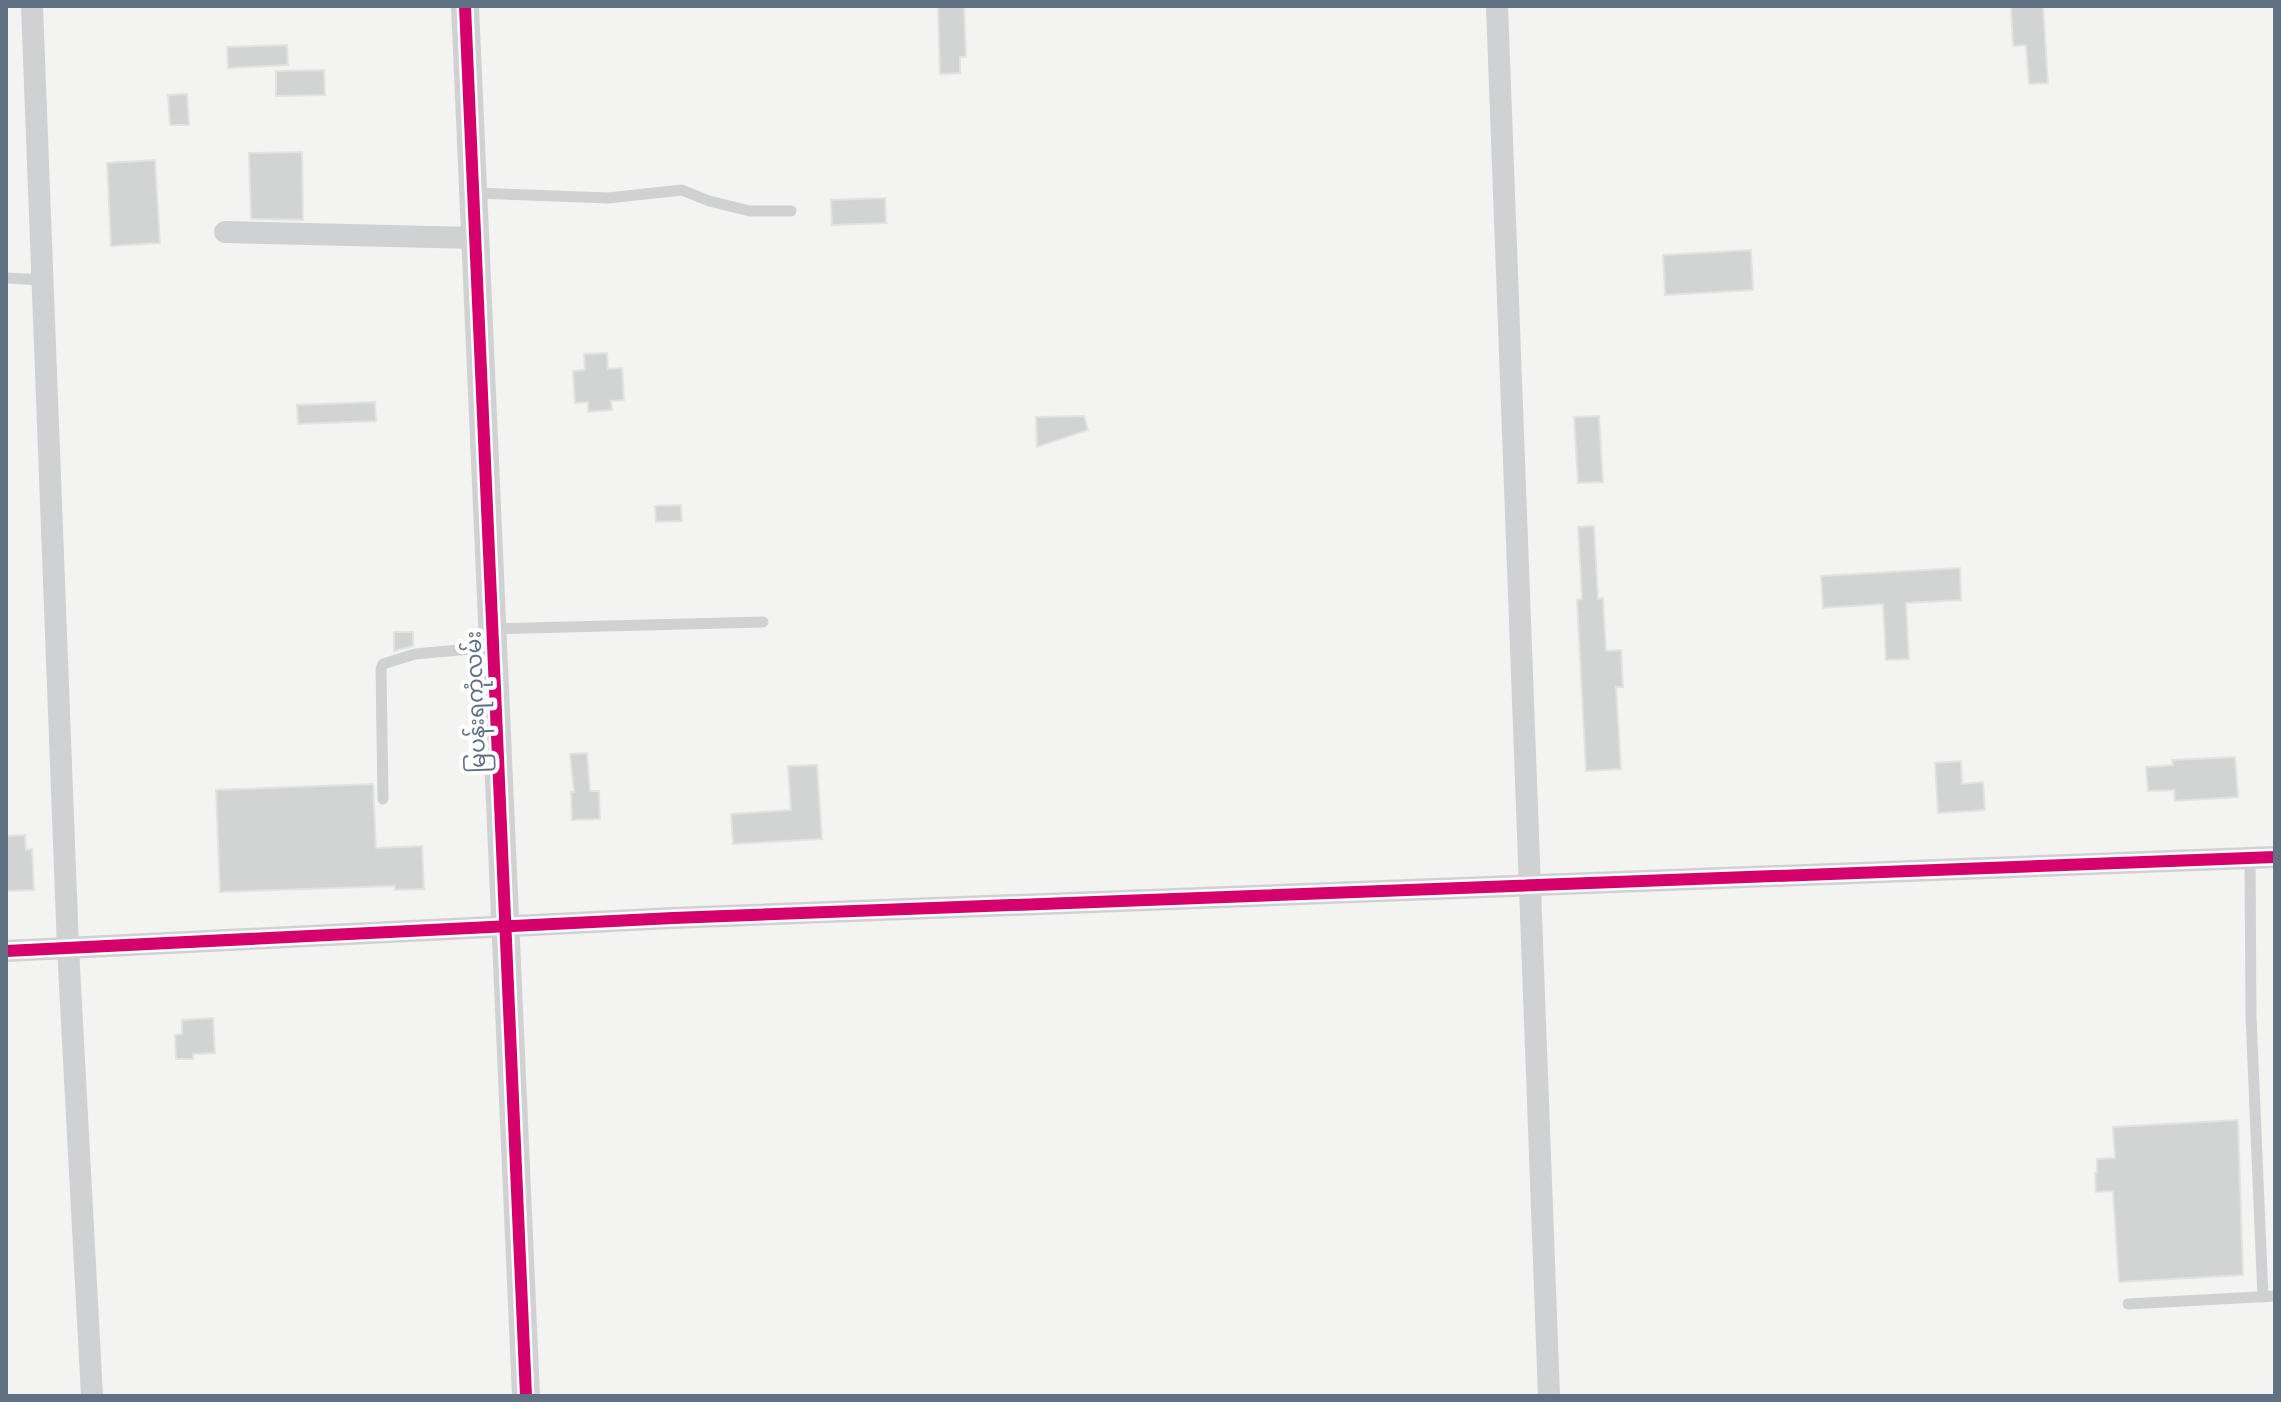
<svg xmlns="http://www.w3.org/2000/svg" width="2281" height="1402" font-family="'Titillium Web','Noto Sans Myanmar',sans-serif">
	<style>
		.building { fill: #d2d4d3; stroke: #e2e3e1; stroke-width: 2 }
		.lines { fill: none; stroke-linecap: round; stroke-linejoin: round }
		.service { stroke: #d0d1d2; stroke-width: 11 }
		.minor { stroke: #d0d1d2; stroke-width: 22 }
		.tertiary { stroke: #d0d1d2; stroke-width: 28 }
		.cycleway-casing { stroke: #fff; stroke-width: 17 }
		.cycleway { stroke: #d6006c; stroke-width: 12 }
		.labels { text-anchor: middle; dominant-baseline: central; stroke-width: 8; stroke-linejoin: round; paint-order: stroke }
		.street-label { font-size: 22px; fill: #607184; stroke: #fff }
	</style>
	<rect width="100%" height="100%" fill="#f3f4f1"/>
	<g class="building">
		<polygon points="938,6 964,6 966,57 960,57 960,73 940,74"/>
		<polygon points="2011,6 2043,6 2048,83 2029,84 2026,45 2013,46"/>
		<polygon points="287,45 288,65 228,68 227,47"/>
		<polygon points="324,70 325,95 276,96 276,71"/>
		<polygon points="187,94 189,125 170,125 168,95"/>
		<polygon points="302,152 303,220 251,219 249,153"/>
		<polygon points="155,160 160,243 111,246 107,163"/>
		<polygon points="885,198 886,223 832,225 831,200"/>
		<polygon points="1751,250 1753,290 1665,295 1663,255"/>
		<polygon points="607,353 608,369 622,368 624,400 611,401 612,410 588,412 588,402 575,403 573,371 585,370 584,354"/>
		<polygon points="375,402 376,421 298,424 297,405"/>
		<polygon points="1084,416 1088,430 1037,447 1036,417"/>
		<polygon points="1599,416 1603,482 1578,483 1574,417"/>
		<polygon points="681,505 682,521 656,522 655,506"/>
		<polygon points="1594,526 1598,599 1603,598 1606,651 1621,650 1623,687 1616,687 1621,769 1586,771 1577,600 1582,599 1578,527"/>
		<polygon points="1960,568 1961,600 1906,603 1909,659 1886,660 1883,604 1823,608 1821,576"/>
		<polygon points="394,632 413,632 413,646 394,651"/>
		<polygon points="587,753 590,791 599,791 600,819 572,820 571,792 574,792 570,754"/>
		<polygon points="2235,757 2238,797 2175,801 2174,790 2148,791 2146,767 2173,765 2172,760"/>
		<polygon points="1961,761 1962,784 1983,782 1985,810 1938,813 1935,763"/>
		<polygon points="817,765 822,839 733,844 731,814 791,810 788,766"/>
		<polygon points="373,784 376,848 422,846 424,889 395,890 395,886 220,892 216,790"/>
		<polygon points="25,835 26,850 32,849 34,890 6,891 6,836"/>
		<polygon points="213,1018 215,1053 193,1054 193,1059 176,1059 175,1035 182,1034 182,1020"/>
		<polygon points="2238,1120 2243,1275 2119,1282 2113,1191 2096,1192 2095,1173 2097,1173 2097,1159 2115,1158 2113,1127"/>
	</g>
	<g class="lines">
		<g class="service">
			<polyline points="474,193 608,198 682,190 709,201 750,211 791,211"/>
			<polyline points="6,278 43,280"/>
			<polyline points="493,629 763,622"/>
			<polyline points="383,799 381,669 383,664 415,654 493,647"/>
			<polyline points="2250,858 2251,1016 2263,1297"/>
			<polyline points="2128,1304 2275,1296"/>
		</g>
		<g class="minor">
			<polyline points="32,6 68,948 92,1396"/>
			<polyline points="1497,6 1549,1396"/>
			<polyline points="225,232 475,238"/>
			<polyline points="6,951 673,918 2275,857"/>
		</g>
		<polyline class="tertiary" points="465,6 526,1396"/>
		<defs>
			<g id="cycleway">
				<polyline points="465,6 526,1396"/>
				<polyline points="6,951 673,918 2275,857"/>
			</g>
		</defs>
		<use href="#cycleway" class="cycleway-casing"/>
		<use href="#cycleway" class="cycleway"/>
	</g>
	<g class="labels">
		<g class="street-label">
			<text transform="translate(475 702) rotate(-92)">မြပန်းရကုံလမ်း</text>
		</g>
	</g>
	<rect width="2281" height="1402" fill="none" stroke="#607184" stroke-width="16"/>
</svg>
